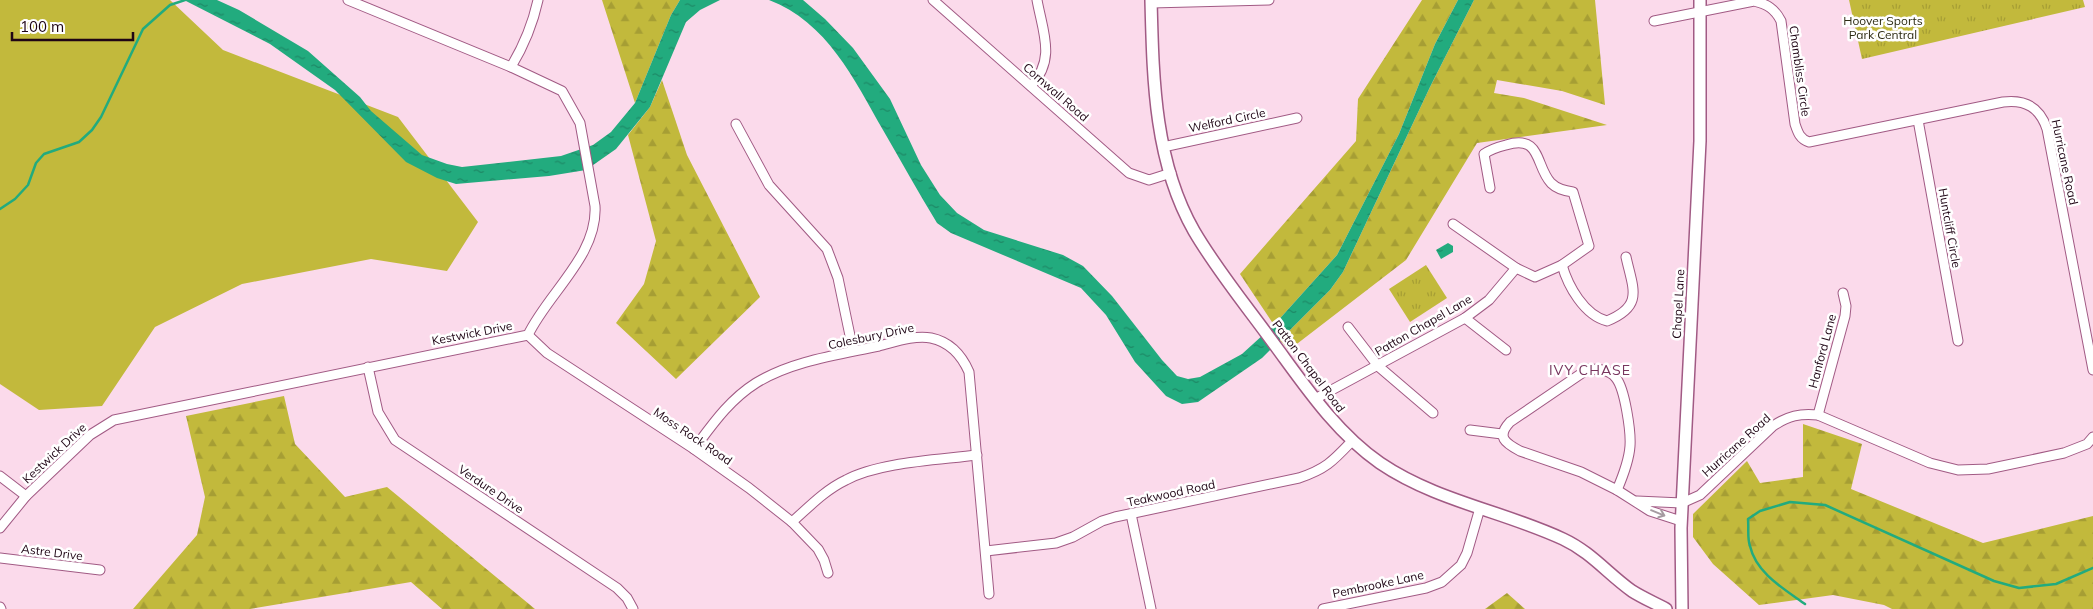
<svg xmlns="http://www.w3.org/2000/svg" width="2093" height="609" font-family="Mulish,sans-serif">
	<style>
		.grass { fill: #c2b93c }
		.forest { fill: url(#forest-firs) }
		.park { fill: url(#park-tufts) }
		.water { fill: url(#water-ripples) }
		.lines { fill: none; stroke-linecap: round; stroke-linejoin: round }
		.stream { stroke: #22ab7e; stroke-width: 2.5 }
		.minor-casing { stroke: #a15a84; stroke-width: 11 }
		.tertiary-casing { stroke: #a15a84; stroke-width: 14 }
		.minor { stroke: #fff; stroke-width: 9 }
		.tertiary { stroke: #fff; stroke-width: 11 }
		.oneway { stroke: #a59ba1 }
		.labels { text-anchor: middle; dominant-baseline: central; stroke-width: 5; stroke-linejoin: round; paint-order: stroke }
		.park-label { font-size: 12px; fill: #2d2b13; stroke: #fff }
		.street-label { font-size: 12px; fill: #1f0515; stroke: #fff }
		.neighbourhood-label { font-size: 14px; letter-spacing: 1px; fill: #78355e; stroke: #fff }
	</style>
	<defs>
		<pattern id="forest-firs" width="22" height="20" patternUnits="userSpaceOnUse" patternTransform="scale(1.25)"><rect width="22" height="20" fill="#c2b93c"/><path d="M5 1l3.5 6h-7zM16 11l3.5 6h-7z" fill="#a69e34"/></pattern>
		<pattern id="park-tufts" width="24" height="20" patternUnits="userSpaceOnUse" patternTransform="scale(1.25)"><rect width="24" height="20" fill="#c2b93c"/><path d="M3 7l-1-3M5 7V3M7 7l1-3M15 17l-1-3M17 17v-4M19 17l1-3" fill="none" stroke="#a69e34"/></pattern>
		<pattern id="water-ripples" width="26" height="14" patternUnits="userSpaceOnUse" patternTransform="scale(1.25)"><rect width="26" height="14" fill="#22ab7e"/><path d="M2 4q2-2 4 0t4 0M15 11q2-2 4 0t4 0" fill="none" stroke="#1d8966"/></pattern>
	</defs>
	<rect width="100%" height="100%" fill="#fbdaeb"/>
	<polygon class="grass" points="0,0 170,0 223,50 398,117 478,222 447,271 371,259 242,284 155,327 102,406 39,410 0,384"/>
	<g class="forest">
		<polygon points="602,0 680,0 671,15 635,103"/>
		<polygon points="1422,0 1458,0 1435,44 1399,134 1337,255 1274,325 1240,274 1356,141 1358,99"/>
		<polygon points="1474,0 1595,0 1605,105 1562,91 1497,80 1494,93 1524,98 1607,125 1477,143 1406,260 1289,350 1280,340 1330,290 1343,272 1430,87"/>
		<polygon points="662,80 687,155 760,297 676,379 616,323 644,284 656,241 628,135 650,107"/>
		<polygon points="284,396 295,444 345,497 387,487 535,609 442,609 411,582 250,609 133,609 197,535 205,497 186,416"/>
		<polygon points="1803,424 1862,444 1851,489 1983,543 2093,516 2093,609 1892,609 1884,605 1833,595 1759,605 1713,564 1693,537 1693,514 1747,461 1760,483 1803,477"/>
		<polygon points="1507,593 1525,609 1485,609"/>
	</g>
	<g class="park">
		<polygon points="1849,0 2083,0 2085,7 1862,59"/>
		<polygon points="1426,265 1447,298 1410,322 1389,289"/>
	</g>
	<g class="water">
		<polygon points="184,0 217,0 239,10 308,51 360,97 371,111 422,155 447,164 462,167 561,156 593,145 611,132 635,103 671,15 680,0 720,0 700,10 686,22 650,107 616,149 586,170 549,176 456,184 437,178 406,162 335,90 270,44"/>
		<path d="M769,0h34l22,19 28,29 37,51 31,66 19,30 17,18 27,17 79,25 20,11 29,30 50,64 15,16 11,3 12,-2 42,-23 32,-29 63,-70 62,-121 36,-90 23,-44h16l-44,87 -87,185 -13,18 -68,68 -64,44 -16,2 -16,-8 -31,-34 -29,-47 -25,-27 -130,-55 -14,-10c-19,-31 -36,-62 -54,-93 -29,-51 -56,-108 -114,-130z"/>
		<polygon points="1448,243 1453,246 1453,252 1441,259 1436,250"/>
	</g>
	<g class="lines">
		<g class="stream">
			<polyline points="0,209 15,199 28,185 36,163 44,154 79,142 92,130 101,117 143,29 170,5 185,0"/>
			<path d="M1805,604c-21,-15 -49,-31 -55,-58 -3,-8 -1,-18 -2,-27l12,-8 30,-9 35,3 169,76 25,7 37,-4 37,-16"/>
		</g>
		<defs>
			<g id="minor">
				<polyline points="933,0 1129,173 1149,180 1171,173"/>
				<polyline points="1151,3 1269,0"/>
				<path d="M1654,21l100,-20c13,3 21,8 27,20l14,103c3,9 5,15 14,18l194,-40c23,-3 37,6 44,27l46,241"/>
				<path d="M511,67c12,-20 22,-44 27,-67"/>
				<path d="M1031,86c25,-27 12,-53 6,-86"/>
				<polyline points="1918,120 1958,341"/>
				<polyline points="736,124 769,185 827,249 838,278 853,350"/>
				<polyline points="1163,147 1297,118"/>
				<polyline points="1453,224 1516,268"/>
				<path d="M1562,265c6,21 22,50 45,56 37,-15 26,-32 19,-64"/>
				<polyline points="1465,318 1506,350"/>
				<polyline points="1348,327 1378,366 1433,413"/>
				<polyline points="528,335 547,353 694,449 749,488 792,522 818,549 824,560 828,573"/>
				<polyline points="368,367 378,412 395,440 617,588 627,598 633,609"/>
				<path d="M1588,369c10,0 21,0 28,9 9,11 15,54 14,68 -1,15 -7,30 -13,44l-36,-18 -61,-21c-15,-8 -24,-14 -10,-29z"/>
				<path d="M1315,399l150,-81 24,-18 27,-32 19,9 27,-12 27,-19 -16,-54c-8,-1 -16,-3 -22,-9 -16,-17 -9,-49 -45,-38 -8,2 -15,4 -22,9l6,34"/>
				<polyline points="1818,415 1845,316 1846,306 1843,293"/>
				<polyline points="1470,430 1502,434"/>
				<path d="M694,449c18,-24 35,-49 62,-66 36,-22 81,-28 123,-37 16,-4 35,-11 52,-8 19,4 31,18 38,34l20,222"/>
				<polyline points="0,476 26,496"/>
				<polyline points="1617,490 1650,511 1681,521"/>
				<path d="M1637,501l45,2 18,-8 73,-69c15,-10 27,-13 45,-11l112,48 28,7 30,-1 76,-16 23,-9 6,-7"/>
				<polyline points="1131,514 1151,609"/>
				<path d="M792,522c17,-15 33,-32 54,-42 33,-18 93,-20 131,-25"/>
				<path d="M0,528l26,-32 64,-61 24,-15 414,-85c20,-42 70,-80 67,-129l-15,-83 -18,-32 -51,-24 -163,-67"/>
				<path d="M986,551l70,-8 17,-6 29,-16 13,-4 184,-39c27,-9 34,-17 53,-37"/>
				<polyline points="0,558 100,570"/>
				<polyline points="0,607 1,609"/>
				<polyline points="1323,609 1426,588 1442,582 1461,565 1467,553 1480,508"/>
			</g>
			<g id="tertiary">
				<path d="M1151,0c2,78 3,161 43,231 24,41 55,78 83,117 30,41 60,85 103,115 56,38 123,48 183,76 28,13 45,35 69,52 11,7 23,12 34,18"/>
				<polyline points="1682,609 1681,528 1700,141 1700,0"/>
			</g>
		</defs>
		<use href="#minor" class="minor-casing"/>
		<use href="#tertiary" class="tertiary-casing"/>
		<use href="#minor" class="minor"/>
		<use href="#tertiary" class="tertiary"/>
	</g>
	<defs><path id="oneway-shaft" d="M-6 0H5M1.5-3L5.5 0L1.5 3" fill="none" stroke-width="1.6" stroke-linecap="round" stroke-linejoin="round" transform="scale(1.25)"/></defs>
	<use class="oneway" href="#oneway-shaft" transform="translate(1658 513) rotate(22)"/>
	<g class="labels">
		<g class="park-label">
			<text x="1883" y="20">Hoover Sports<tspan x="1883" dy="14">Park Central</tspan></text>
		</g>
		<g class="street-label">
			<text transform="translate(1800 71) rotate(82)">Chambliss Circle</text>
			<text transform="translate(1056 92) rotate(41)">Cornwall Road</text>
			<text transform="translate(1227 120) rotate(-12)">Welford Circle</text>
			<text transform="translate(2065 162) rotate(78)">Hurricane Road</text>
			<text transform="translate(1950 228) rotate(80)">Huntcliff Circle</text>
			<text transform="translate(1678 304) rotate(-87)">Chapel Lane</text>
			<text transform="translate(1423 325) rotate(-30)">Patton Chapel Lane</text>
			<text transform="translate(472 333) rotate(-11)">Kestwick Drive</text>
			<text transform="translate(871 336) rotate(-12)">Colesbury Drive</text>
			<text transform="translate(1822 351) rotate(-75)">Hanford Lane</text>
			<text transform="translate(1309 366) rotate(53)">Patton Chapel Road</text>
			<text transform="translate(693 436) rotate(34)">Moss Rock Road</text>
			<text transform="translate(1736 445) rotate(-42)">Hurricane Road</text>
			<text transform="translate(54 453) rotate(-43)">Kestwick Drive</text>
			<text transform="translate(491 489) rotate(34)">Verdure Drive</text>
			<text transform="translate(1171 493) rotate(-12)">Teakwood Road</text>
			<text transform="translate(52 552) rotate(7)">Astre Drive</text>
			<text transform="translate(1378 584) rotate(-12)">Pembrooke Lane</text>
		</g>
		<g class="neighbourhood-label">
			<text x="1590" y="370">IVY CHASE</text>
		</g>
	</g>
	<path d="M12 32v8h121v-8" fill="none" stroke="#1f0515" stroke-width="2.5"/>
	<text x="20" y="32" font-size="15" fill="#1f0515" stroke="#ffffff" stroke-width="4" paint-order="stroke">100 m</text>
</svg>
